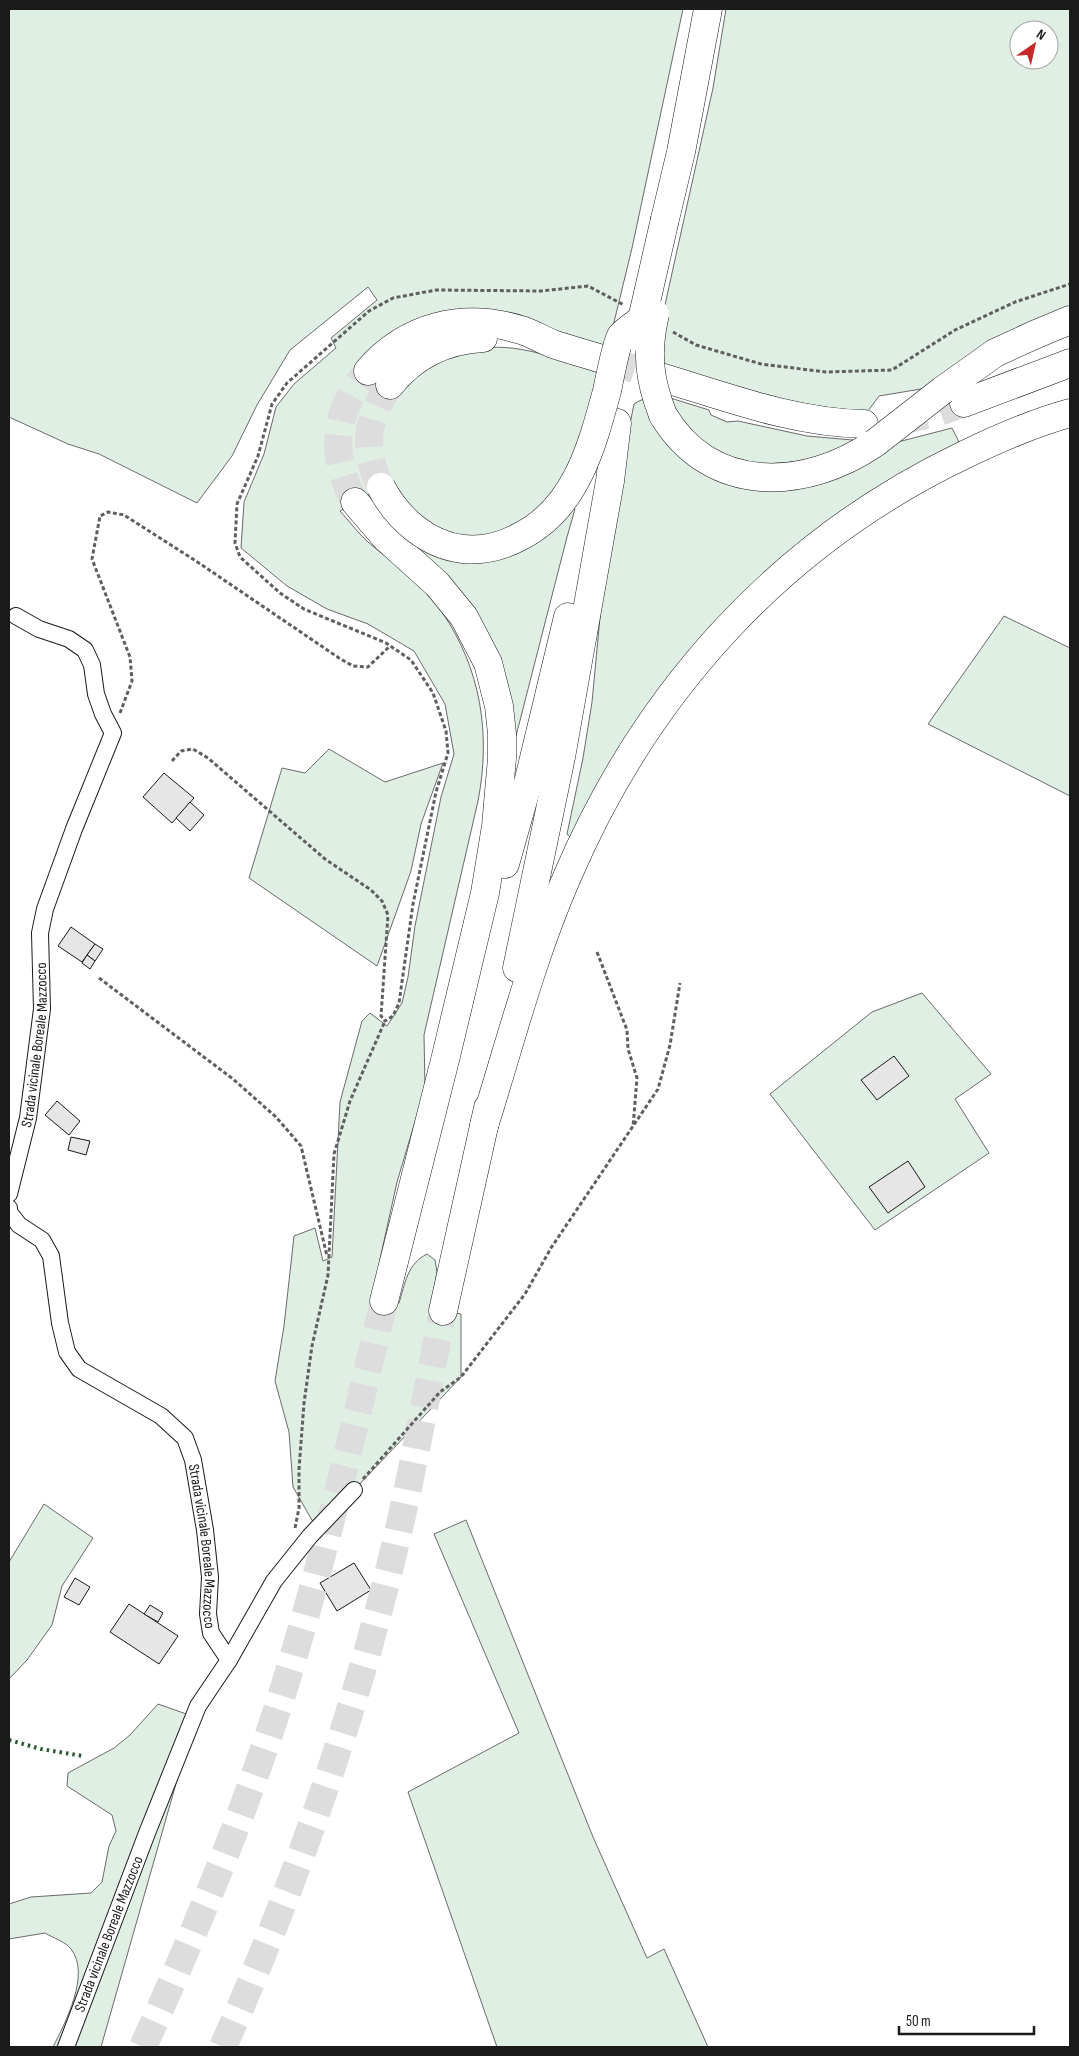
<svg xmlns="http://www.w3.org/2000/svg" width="1079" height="2056" font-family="'Sofia Sans Condensed',sans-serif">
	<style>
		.green { fill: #e0efe3; stroke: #6a6a6a; fill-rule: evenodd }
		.building { fill: #e6e6e6; stroke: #1a1a1a }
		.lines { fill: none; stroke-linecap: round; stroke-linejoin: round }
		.trunk-tunnel { stroke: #ddd; stroke-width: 28; stroke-dasharray: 28 14; stroke-linecap: butt }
		.minor-casing { stroke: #1a1a1a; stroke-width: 18 }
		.trunk-casing { stroke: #1a1a1a; stroke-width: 29 }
		.path { stroke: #5f5f5f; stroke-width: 3; stroke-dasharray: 4 2.5; stroke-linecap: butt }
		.minor { stroke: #fff; stroke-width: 16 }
		.trunk { stroke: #fff; stroke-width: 28 }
		.trunk-bridge-casing { stroke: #1a1a1a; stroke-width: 29; stroke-linecap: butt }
		.trunk-bridge { stroke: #fff; stroke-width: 28 }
		.hedge { stroke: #2b5a34; stroke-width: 4; stroke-dasharray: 2.5 4; stroke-linecap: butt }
		.labels { text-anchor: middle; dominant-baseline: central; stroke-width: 4; stroke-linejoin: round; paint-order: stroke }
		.street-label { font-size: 15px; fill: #1a1a1a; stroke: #fff }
	</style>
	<rect width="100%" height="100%" fill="#fff"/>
	<g class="green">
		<path d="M9,9h674l-51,239 -24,99 -84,-26 -107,48c17,-5 48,-19 65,-21 42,-5 84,14 123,27l-32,97 -35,41 -36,21 -38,4 -30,-10 -27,-25 -14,-22 -53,30c9,10 18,22 28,31 19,17 41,31 59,49 6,6 10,14 15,21 39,57 49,122 36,189l-54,234 1,53 -28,94 -17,77 -6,40 25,4c6,-19 8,-39 28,-49l8,6 2,12 -6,36 30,6v63l-139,147 -9,-2 -20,-35 -4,-55 -14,-51 9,-55 10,-90 21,-8 8,33 9,-4 8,-155 22,-81 8,-8 17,13 15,-23 6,-26 7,-51 26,-129 13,-43 -9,-50 -31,-53 -46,-27 -41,-15 -40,-23 -46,-38 3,-46 20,-48 12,-47 18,-23 42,-36 -5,-10 46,-38 -9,-13 -78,63 -33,55 -25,51 -35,47 -98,-49 -31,-10 -59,-27z"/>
		<path d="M726,9h344v305l-137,73 -54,9 -11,15c-74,-3 -139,-28 -210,-48l1,-31 54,-244zM1019,30h30v30h-30z"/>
		<polygon points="667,397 709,410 711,415 727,422 738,421 807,436 853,440 844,448 812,461 747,465 694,438"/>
		<polygon points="641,400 647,400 717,478 890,444 952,428 961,446 803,545 572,839 567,834 583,758 592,702 608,533 634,404"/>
		<polygon points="573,508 575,509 567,537 516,736 509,697 402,536 438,553"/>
		<polygon points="1004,616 1070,648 1070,796 928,724"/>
		<polygon points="329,749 385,782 443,763 421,824 411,871 377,966 249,878 282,768 305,773"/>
		<polygon points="922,993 991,1074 955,1099 989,1153 875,1230 770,1094 872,1012"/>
		<polygon points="44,1504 93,1538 62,1586 52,1625 27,1660 9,1679 9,1562"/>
		<polygon points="466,1520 593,1837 647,1958 664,1949 708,2047 497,2047 408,1792 519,1733 434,1534"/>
		<path d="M158,1704l37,13 -94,330h-48c12,-24 38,-73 18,-98 -5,-7 -18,-11 -26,-16l-36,6v-35l22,-7 60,-4 11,-11 7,-36 7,-15 -4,-16 -45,-29 1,-13 46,-25 16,-13z"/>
	</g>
	<g class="building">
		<polygon points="164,773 194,798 172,823 143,797"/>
		<polygon points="190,802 204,815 190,831 176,818"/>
		<polygon points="71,927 95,944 82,962 58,946"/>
		<polygon points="95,944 103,949 95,961 87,955"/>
		<polygon points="87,955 95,961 90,969 82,963"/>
		<polygon points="894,1056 909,1076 877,1100 861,1080"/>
		<polygon points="57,1101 80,1121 69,1135 45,1115"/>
		<polygon points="71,1137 90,1141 86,1155 68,1150"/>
		<polygon points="908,1161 925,1187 888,1213 869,1187"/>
		<polygon points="354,1563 371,1590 337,1611 320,1583"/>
		<polygon points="75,1578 90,1587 79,1605 64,1597"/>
		<polygon points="129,1604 178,1636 159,1664 110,1632"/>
		<polygon points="150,1605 163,1613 158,1622 144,1614"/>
	</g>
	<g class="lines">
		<g class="trunk-tunnel">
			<polyline points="608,361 660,377"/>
			<polyline points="899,421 940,412 964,403"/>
			<path d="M381,487c-19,-37 -15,-68 9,-102"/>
			<path d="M355,502c-26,-47 -22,-90 13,-131"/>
			<path d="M143,2047c56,-124 109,-251 148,-382 36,-120 64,-242 93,-364"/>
			<path d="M223,2047c71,-160 130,-326 171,-497 19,-79 33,-159 49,-239"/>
		</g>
		<defs>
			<g id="minor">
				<path id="s1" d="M9,1194l19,-76 14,-109 -2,-76 5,-24 29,-80 39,-96 -10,-19 -7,-20 -4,-29 -7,-15 -16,-11 -30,-10 -23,-13"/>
				<path id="s2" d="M9,1208v4l10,13 23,15 9,16 9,67 7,29 12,17 82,47 24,22 8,22 12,70 5,47 -2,37 3,19 18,27 -31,46 -51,127 -81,214"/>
				<polyline points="229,1660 274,1581 310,1536 354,1490"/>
			</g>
			<g id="trunk">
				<polyline points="665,219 681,152 708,9"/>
				<path d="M368,371c39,-45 95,-59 153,-41 11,3 21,10 32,14 18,6 36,11 55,17"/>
				<path d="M660,377c67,20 134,46 204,47"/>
				<path d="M390,385c23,-29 55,-45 93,-47"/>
				<polyline points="943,390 995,353 1034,335 1070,320"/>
				<polyline points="964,403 1070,363"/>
				<path d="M663,415c48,80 142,76 212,28"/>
				<polyline points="355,502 386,538 437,584 464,617 488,663 499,706 502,734 502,758 496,826 485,893 446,1056 384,1301"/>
				<polyline points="505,864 529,779 568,617"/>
				<polyline points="517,968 561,757 610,481 617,423"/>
				<path d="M484,1126c26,-83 48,-169 83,-249 79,-185 212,-333 395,-421 35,-17 71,-33 108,-43"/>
				<polyline points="443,1311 488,1108"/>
			</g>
		</defs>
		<use href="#minor" class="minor-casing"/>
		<use href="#trunk" class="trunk-casing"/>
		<g class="path">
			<polyline points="673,332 696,345 761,364 826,372 892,370 955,330 1015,302 1070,284"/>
			<polyline points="120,713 132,681 130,657 92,559 100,516 108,512 124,515 196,561 339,658 353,666 368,667 390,646"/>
			<polyline points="172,761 181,751 193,749 208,758 325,859 371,890 382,901 388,915 381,1016 385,1021 393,1016 399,1003 413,904 436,792 448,753 446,731 433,693 411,660 386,643 304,609 280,593 240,557 235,543 237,504 258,456 272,404 287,383 369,311 393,298 436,290 541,291 588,286 624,305"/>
			<polyline points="597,952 627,1030 628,1049 637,1078 633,1127"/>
			<polyline points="99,978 233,1079 276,1117 301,1146 327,1256"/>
			<polyline points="363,1479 440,1392 461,1377 525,1294 551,1248 658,1089 670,1045 680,983"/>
			<polyline points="295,1528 299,1508 299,1469 304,1403 312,1346 328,1275 334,1154 350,1101 385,1021"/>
		</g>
		<use href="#minor" class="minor"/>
		<use href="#trunk" class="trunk"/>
		<defs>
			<g id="trunk-bridge">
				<path d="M655,314c-9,38 -6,66 8,101"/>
				<polyline points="638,337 665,219"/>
				<polyline points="875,443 943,390"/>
				<path d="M381,487c16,31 46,58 82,62 20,2 40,-3 58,-13 55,-28 71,-90 86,-145 2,-10 10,-49 14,-55 5,-6 15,-12 21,-17"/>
			</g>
		</defs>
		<use href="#trunk-bridge" class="trunk-bridge-casing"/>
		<use href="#trunk-bridge" class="trunk-bridge"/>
		<polyline class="hedge" points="9,1740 41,1749 83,1756"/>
	</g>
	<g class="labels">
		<g class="street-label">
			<text stroke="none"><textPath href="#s1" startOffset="152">Strada vicinale Boreale Mazzocco</textPath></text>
			<text stroke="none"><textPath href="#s2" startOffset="422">Strada vicinale Boreale Mazzocco</textPath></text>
			<text transform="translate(109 1934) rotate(-69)">Strada vicinale Boreale Mazzocco</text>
		</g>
	</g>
	<rect width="1079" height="2056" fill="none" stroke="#1a1a1a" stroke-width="20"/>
	<g transform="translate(1034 45) rotate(34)"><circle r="24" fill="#ffffff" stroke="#a3a3a3"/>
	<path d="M0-4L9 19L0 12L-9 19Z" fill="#c62828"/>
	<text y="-8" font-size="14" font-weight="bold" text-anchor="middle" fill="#1a1a1a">N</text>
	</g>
	<path d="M899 2026v8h135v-8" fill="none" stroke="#1a1a1a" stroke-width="2.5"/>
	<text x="906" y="2026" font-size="15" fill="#1a1a1a" stroke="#ffffff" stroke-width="4" paint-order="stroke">50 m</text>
</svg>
